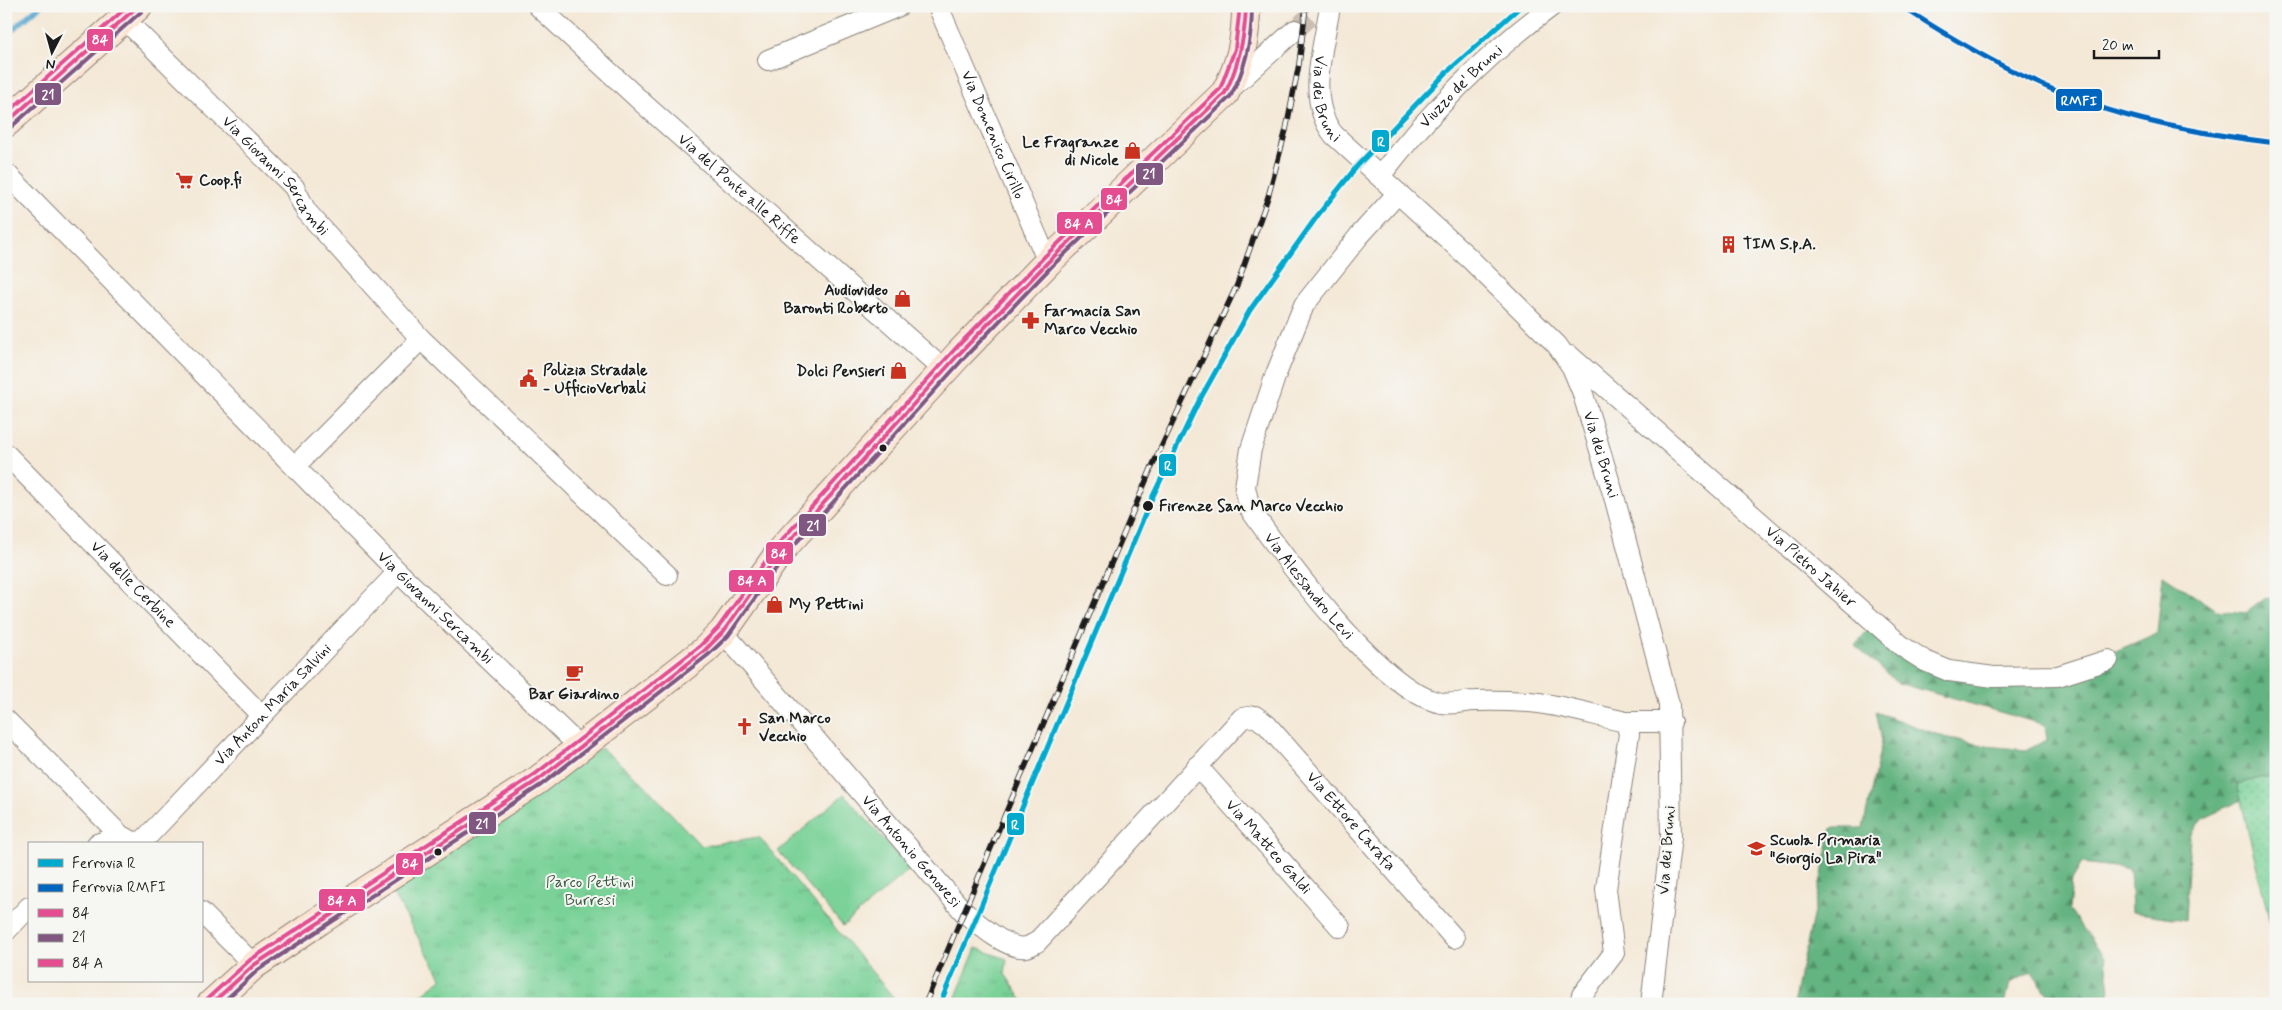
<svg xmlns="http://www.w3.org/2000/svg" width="2282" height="1010" font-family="Mynerve,sans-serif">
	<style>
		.grass { fill: url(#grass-dots); stroke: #4b775a }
		.forest { fill: url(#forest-firs); stroke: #40684e }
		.park { fill: url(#park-tufts); stroke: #4b775a }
		.pitch { fill: #7ad298; stroke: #4b775a }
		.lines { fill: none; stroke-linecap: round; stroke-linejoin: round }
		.stream { stroke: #54a5ce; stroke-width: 6 }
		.street-tunnel { stroke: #c9bfb1; stroke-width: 20; stroke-dasharray: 20 10; stroke-linecap: butt }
		.street-casing { stroke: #888279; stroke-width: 22 }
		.secondary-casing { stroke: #888279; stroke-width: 30 }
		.street { stroke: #fff; stroke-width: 20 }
		.secondary { stroke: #fde4d1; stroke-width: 28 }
		.rail-casing { stroke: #1c1c1c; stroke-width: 5.5 }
		.rail { stroke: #f6f6f2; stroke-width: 4; stroke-dasharray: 11; stroke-linecap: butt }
		.bus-1-casing { stroke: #f6f6f2; stroke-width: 8 }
		.bus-2-casing { stroke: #f6f6f2; stroke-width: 8 }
		.bus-3-casing { stroke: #f6f6f2; stroke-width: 8 }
		.bus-1 { stroke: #e44e90; stroke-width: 4 }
		.bus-2 { stroke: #805781; stroke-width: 4 }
		.bus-3 { stroke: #e44e90; stroke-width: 4 }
		.rail-1-casing { stroke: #f6f6f2; stroke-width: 9 }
		.rail-2-casing { stroke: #f6f6f2; stroke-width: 9 }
		.rail-1 { stroke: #00a9ce; stroke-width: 5 }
		.rail-2 { stroke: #0065bd; stroke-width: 5 }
		.bus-dot { fill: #1c1c1c; stroke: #f6f6f2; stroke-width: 2 }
		.labels { text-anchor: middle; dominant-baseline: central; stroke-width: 4; stroke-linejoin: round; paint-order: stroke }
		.street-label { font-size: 16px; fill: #1c1c1c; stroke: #f6f6f2 }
		.poi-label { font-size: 16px; font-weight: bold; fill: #1c1c1c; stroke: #f6f6f2; text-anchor: start }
		.stop-label { font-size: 16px; font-weight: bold; fill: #1c1c1c; stroke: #f6f6f2; text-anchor: start }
		.park-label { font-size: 16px; fill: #3d5c47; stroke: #f6f6f2 }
		.line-badge { stroke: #f6f6f2; stroke-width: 2 }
		.badge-label { font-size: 14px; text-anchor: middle; font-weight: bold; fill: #fff }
	</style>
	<defs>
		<pattern id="grass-dots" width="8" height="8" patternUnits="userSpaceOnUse" patternTransform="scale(1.25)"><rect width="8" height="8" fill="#7ad298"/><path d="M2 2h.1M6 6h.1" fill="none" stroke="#69b482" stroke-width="1.8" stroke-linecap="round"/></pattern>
		<pattern id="forest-firs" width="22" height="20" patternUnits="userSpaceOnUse" patternTransform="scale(1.25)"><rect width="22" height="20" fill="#63b480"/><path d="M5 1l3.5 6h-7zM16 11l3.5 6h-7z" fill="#519268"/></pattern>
		<pattern id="park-tufts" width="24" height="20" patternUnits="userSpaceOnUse" patternTransform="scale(1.25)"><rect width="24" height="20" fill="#7ad298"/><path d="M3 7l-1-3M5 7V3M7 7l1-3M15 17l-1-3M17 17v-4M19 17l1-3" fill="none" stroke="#69b482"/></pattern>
	</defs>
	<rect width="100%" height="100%" fill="#f6f6f2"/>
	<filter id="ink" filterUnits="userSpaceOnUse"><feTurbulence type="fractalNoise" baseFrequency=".02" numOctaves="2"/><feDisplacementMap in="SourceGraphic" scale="10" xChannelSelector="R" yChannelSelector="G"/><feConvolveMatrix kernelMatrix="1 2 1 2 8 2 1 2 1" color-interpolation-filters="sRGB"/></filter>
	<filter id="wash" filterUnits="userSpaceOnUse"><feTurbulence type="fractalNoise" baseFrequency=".0096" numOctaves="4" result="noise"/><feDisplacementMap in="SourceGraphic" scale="20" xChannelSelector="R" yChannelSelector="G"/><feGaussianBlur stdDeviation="1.12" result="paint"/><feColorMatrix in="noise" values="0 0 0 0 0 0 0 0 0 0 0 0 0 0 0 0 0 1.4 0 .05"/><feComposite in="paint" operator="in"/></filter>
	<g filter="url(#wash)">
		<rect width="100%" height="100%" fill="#f4e8d6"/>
		<polygon class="grass" points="2276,774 2276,921 2270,923 2237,784"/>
		<polygon class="forest" points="2163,575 2216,610 2246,613 2267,597 2276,599 2276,774 2237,784 2241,800 2205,817 2190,836 2185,920 2132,912 2130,869 2082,863 2072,880 2069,910 2106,958 2110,990 2106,1004 2055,1004 2032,972 2010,983 2005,1004 1794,1004 1832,828 1863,828 1882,741 1876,712 1944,737 1987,746 2027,750 2047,740 2045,725 1898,683 1855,646 1870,627 1906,661 1943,675 2036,686 2157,633"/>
		<g class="park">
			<polygon points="601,748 642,782 701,846 759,837 899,1004 409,1004 442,979 392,892 444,859 443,855"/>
			<polygon points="976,948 1007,959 1005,974 1025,1004 953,1004"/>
		</g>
		<polygon class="pitch" points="844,794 910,869 843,926 778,851"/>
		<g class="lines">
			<polyline class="stream" points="6,35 40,6"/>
		</g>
	</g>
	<g filter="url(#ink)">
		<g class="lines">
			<polyline class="street-tunnel" points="1295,30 1317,10"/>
			<defs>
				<g id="street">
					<path id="s1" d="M538,6l108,100 298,264"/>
					<path id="s2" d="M938,6l110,256"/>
					<path id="s3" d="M1330,6c-6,41 -25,94 4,129l135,123 88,87 15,22 10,24 33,109 54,204 2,133 -20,167"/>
					<path id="s4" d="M123,18l171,169 12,24 115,128 246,236"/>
					<polyline points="768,60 899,6"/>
					<polyline points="1230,89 1295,30"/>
					<path id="s5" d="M6,173l392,399 182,175"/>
					<path id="s6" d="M1380,176c48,-62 109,-124 172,-170"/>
					<path id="s7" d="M1398,193l-39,43 -55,69 -28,69 -25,75 -6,38 5,22c34,49 133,185 192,194 10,2 23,-2 34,-2 17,-1 36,0 53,1 29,2 68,14 97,20l3,12 -23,155 8,64 -32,42 -1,4 2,5"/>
					<path id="s8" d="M1570,356l333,291 22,14 24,10 45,6 64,-1 50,-16"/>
					<path id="s9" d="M6,454l255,261"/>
					<polyline points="295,466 421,339"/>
					<path id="s10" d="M723,632l240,279c13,11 45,40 63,36 3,0 7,-3 11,-5l205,-224 13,-2 12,9 187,213"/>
					<path id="s11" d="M6,720l115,116 13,6 9,-1 255,-269"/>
					<polyline points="1626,722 1671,722"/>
					<path id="s12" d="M1197,766l143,161"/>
					<polyline points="97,844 121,836"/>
					<polyline points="201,912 254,965"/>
					<polyline points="6,931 29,907"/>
				</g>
				<g id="secondary">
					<polyline points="6,123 138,6"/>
					<path d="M211,1004l43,-39 65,-44 219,-141 166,-129 19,-19 59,-83 178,-196 88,-91 177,-169c16,-29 21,-55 21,-87"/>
				</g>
			</defs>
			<use href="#street" class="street-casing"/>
			<use href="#secondary" class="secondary-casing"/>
			<use href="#street" class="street"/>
			<use href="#secondary" class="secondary"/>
			<defs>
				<polyline id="rail" points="925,1004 1151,469 1237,285 1268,197 1286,130 1299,64 1306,6"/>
			</defs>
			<use href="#rail" class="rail-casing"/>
			<use href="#rail" class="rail"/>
			<defs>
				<g id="bus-1">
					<polyline points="6,123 138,6"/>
					<path d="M211,1004l43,-39 284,-185 166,-129 19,-19 59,-83 178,-196 88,-91 177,-169c14,-28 20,-55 21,-87"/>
				</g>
				<g id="bus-2">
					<polyline points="10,128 142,11"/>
					<path d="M221,1004l37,-34 283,-185 167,-130 20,-19 59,-83 178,-196 87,-91 178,-169c16,-28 22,-58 22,-91"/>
				</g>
				<g id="bus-3">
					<polyline points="6,114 128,6"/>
					<polyline points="207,999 250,960 534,775 700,646 718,628 777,545 955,349 1044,257 1220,89 1235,49 1240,6"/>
				</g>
			</defs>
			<use href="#bus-1" class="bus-1-casing"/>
			<use href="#bus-2" class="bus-2-casing"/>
			<use href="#bus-3" class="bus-3-casing"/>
			<use href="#bus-1" class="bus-1"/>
			<use href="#bus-2" class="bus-2"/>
			<use href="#bus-3" class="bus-3"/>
			<defs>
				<polyline id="rail-1" points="940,1004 1151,500 1199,401 1250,310 1318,215 1358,165 1447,72 1521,6"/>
				<path id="rail-2" d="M1901,6c65,42 133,81 207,104 54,17 111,26 168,33"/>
			</defs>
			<use href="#rail-1" class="rail-1-casing"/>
			<use href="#rail-2" class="rail-2-casing"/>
			<use href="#rail-1" class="rail-1"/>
			<use href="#rail-2" class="rail-2"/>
		</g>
	</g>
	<defs>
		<symbol id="shop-bare" viewBox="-9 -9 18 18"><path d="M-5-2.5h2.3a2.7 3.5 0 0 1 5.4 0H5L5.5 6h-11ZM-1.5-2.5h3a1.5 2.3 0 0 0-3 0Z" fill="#c8321e" stroke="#f6f6f2" stroke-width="2.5" paint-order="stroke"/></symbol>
		<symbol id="supermarket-bare" viewBox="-9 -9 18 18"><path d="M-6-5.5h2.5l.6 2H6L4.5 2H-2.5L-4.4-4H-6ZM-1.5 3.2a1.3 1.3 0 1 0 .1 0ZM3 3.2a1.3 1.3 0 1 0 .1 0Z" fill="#c8321e" stroke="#f6f6f2" stroke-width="2.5" paint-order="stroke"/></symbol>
		<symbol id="building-bare" viewBox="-9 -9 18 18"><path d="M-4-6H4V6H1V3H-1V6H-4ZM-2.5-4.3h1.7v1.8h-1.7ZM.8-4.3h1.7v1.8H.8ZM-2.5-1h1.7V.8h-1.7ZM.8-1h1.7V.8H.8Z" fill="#c8321e" stroke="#f6f6f2" stroke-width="2.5" paint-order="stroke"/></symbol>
		<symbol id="pharmacy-bare" viewBox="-9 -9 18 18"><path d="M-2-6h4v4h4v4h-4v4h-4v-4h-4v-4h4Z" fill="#c8321e" stroke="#f6f6f2" stroke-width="2.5" paint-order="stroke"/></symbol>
		<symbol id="civic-bare" viewBox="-9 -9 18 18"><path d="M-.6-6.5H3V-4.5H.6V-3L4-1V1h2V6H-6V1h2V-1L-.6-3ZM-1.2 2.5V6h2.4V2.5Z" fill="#c8321e" stroke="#f6f6f2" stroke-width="2.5" paint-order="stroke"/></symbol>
		<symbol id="cafe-bare" viewBox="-9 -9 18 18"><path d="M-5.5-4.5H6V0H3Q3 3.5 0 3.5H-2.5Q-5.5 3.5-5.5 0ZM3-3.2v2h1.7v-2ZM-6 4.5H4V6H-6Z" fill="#c8321e" stroke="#f6f6f2" stroke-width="2.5" paint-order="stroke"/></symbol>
		<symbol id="church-bare" viewBox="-9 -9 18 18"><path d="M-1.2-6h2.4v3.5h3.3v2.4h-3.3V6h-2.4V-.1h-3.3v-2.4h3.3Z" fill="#c8321e" stroke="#f6f6f2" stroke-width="2.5" paint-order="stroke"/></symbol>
		<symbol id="school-bare" viewBox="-9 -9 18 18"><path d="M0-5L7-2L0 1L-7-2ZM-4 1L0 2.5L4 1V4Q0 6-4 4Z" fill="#c8321e" stroke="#f6f6f2" stroke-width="2.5" paint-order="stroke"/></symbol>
	</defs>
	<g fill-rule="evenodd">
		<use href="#shop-bare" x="1120" y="138" width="25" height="25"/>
		<use href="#supermarket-bare" x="172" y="168" width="25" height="25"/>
		<use href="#building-bare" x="1716" y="232" width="25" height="25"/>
		<use href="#shop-bare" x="890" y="286" width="25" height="25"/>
		<use href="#pharmacy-bare" x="1018" y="308" width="25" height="25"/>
		<use href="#shop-bare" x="886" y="358" width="25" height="25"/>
		<use href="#civic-bare" x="516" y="366" width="25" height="25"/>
		<use href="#shop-bare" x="762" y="592" width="25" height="25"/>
		<use href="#cafe-bare" x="562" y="660" width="25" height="25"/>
		<use href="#church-bare" x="732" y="714" width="25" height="25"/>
		<use href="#school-bare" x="1744" y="836" width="25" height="25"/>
	</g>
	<g class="bus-dot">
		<circle cx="883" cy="448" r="4.5"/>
		<circle cx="1148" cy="506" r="6"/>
		<circle cx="438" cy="852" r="4.5"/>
	</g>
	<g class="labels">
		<g class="street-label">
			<text stroke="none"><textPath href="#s6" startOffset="121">Viuzzo de' Bruni</textPath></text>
			<text stroke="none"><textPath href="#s3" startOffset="95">Via dei Bruni</textPath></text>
			<text stroke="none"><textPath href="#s2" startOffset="140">Via Domenico Cirillo</textPath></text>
			<text stroke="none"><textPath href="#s4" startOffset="220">Via Giovanni Sercambi</textPath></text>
			<text stroke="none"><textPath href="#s1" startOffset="272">Via del Ponte alle Riffe</textPath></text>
			<text stroke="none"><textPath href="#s3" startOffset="559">Via dei Bruni</textPath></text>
			<text stroke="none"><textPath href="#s8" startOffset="320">Via Pietro Jahier</textPath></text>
			<text stroke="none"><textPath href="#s7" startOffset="458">Via Alessandro Levi</textPath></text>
			<text stroke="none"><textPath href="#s9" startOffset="182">Via delle Cerbine</textPath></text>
			<text stroke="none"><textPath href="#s5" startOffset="611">Via Giovanni Sercambi</textPath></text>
			<text stroke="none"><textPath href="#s11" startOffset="375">Via Anton Maria Salvini</textPath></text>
			<text stroke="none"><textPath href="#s10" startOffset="914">Via Ettore Carafa</textPath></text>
			<text stroke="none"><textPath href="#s12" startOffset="108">Via Matteo Galdi</textPath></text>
			<text transform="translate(1667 850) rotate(-86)">Via dei Bruni</text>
			<text stroke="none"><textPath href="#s10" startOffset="289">Via Antonio Genovesi</textPath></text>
		</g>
		<g class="poi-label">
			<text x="1119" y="142" text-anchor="end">Le Fragranze<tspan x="1119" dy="18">di Nicole</tspan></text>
			<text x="199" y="180">Coop.fi</text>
			<text x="1743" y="244">TIM S.p.A.</text>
			<text x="888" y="290" text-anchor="end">Audiovideo<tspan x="888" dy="18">Baronti Roberto</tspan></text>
			<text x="1044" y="311">Farmacia San<tspan x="1044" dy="18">Marco Vecchio</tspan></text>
			<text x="543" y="370">Polizia Stradale<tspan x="543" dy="18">- UfficioVerbali</tspan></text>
			<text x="885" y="371" text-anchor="end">Dolci Pensieri</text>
			<text x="789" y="604">My Pettini</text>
			<text x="574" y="694" text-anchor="middle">Bar Giardino</text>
			<text x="759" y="718">San Marco<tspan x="759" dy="18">Vecchio</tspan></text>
			<text x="1770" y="840">Scuola Primaria<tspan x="1770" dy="18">"Giorgio La Pira"</tspan></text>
		</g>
		<g class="stop-label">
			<text x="1159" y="506">Firenze San Marco Vecchio</text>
		</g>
		<g class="park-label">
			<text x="590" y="882">Parco Pettini<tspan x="590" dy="18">Burresi</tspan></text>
		</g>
	</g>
	<g class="line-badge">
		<rect x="86" y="28" width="28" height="24" rx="5" fill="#e44e90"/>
		<rect x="34" y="82" width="28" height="24" rx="5" fill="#805781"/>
		<rect x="2055" y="88" width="48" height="24" rx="5" fill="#0065bd"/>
		<rect x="1371" y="129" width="19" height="24" rx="5" fill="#00a9ce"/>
		<rect x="1135" y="162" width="29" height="24" rx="5" fill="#805781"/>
		<rect x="1100" y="187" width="28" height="24" rx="5" fill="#e44e90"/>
		<rect x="1056" y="211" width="47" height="24" rx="5" fill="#e44e90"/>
		<rect x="1158" y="453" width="19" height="24" rx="5" fill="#00a9ce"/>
		<rect x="798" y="513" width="29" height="24" rx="5" fill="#805781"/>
		<rect x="765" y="541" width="29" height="24" rx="5" fill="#e44e90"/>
		<rect x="728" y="569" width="47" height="24" rx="5" fill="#e44e90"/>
		<rect x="468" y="811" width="29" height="24" rx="5" fill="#805781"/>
		<rect x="1006" y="812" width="19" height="24" rx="5" fill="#00a9ce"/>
		<rect x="395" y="852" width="29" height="24" rx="5" fill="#e44e90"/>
		<rect x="318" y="888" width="48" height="24" rx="5" fill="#e44e90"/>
	</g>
	<g class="badge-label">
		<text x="100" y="44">84</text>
		<text x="48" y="99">21</text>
		<text x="2079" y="105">RMFI</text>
		<text x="1381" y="146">R</text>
		<text x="1149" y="178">21</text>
		<text x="1114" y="204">84</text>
		<text x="1079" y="228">84 A</text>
		<text x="1168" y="470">R</text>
		<text x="813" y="530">21</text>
		<text x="779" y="558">84</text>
		<text x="752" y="585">84 A</text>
		<text x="482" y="828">21</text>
		<text x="1015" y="829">R</text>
		<text x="410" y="868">84</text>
		<text x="342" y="905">84 A</text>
	</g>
	<rect width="2282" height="1010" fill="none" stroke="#f6f6f2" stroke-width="25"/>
	<rect x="28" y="842" width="175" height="140" fill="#f6f6f2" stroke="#9f9f9c"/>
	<rect x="38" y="859" width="25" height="8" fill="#00a9ce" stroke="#9f9f9c"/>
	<text x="72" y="868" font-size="15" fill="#1c1c1c">Ferrovia R</text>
	<rect x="38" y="884" width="25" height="8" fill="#0065bd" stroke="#9f9f9c"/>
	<text x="72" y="892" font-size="15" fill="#1c1c1c">Ferrovia RMFI</text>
	<rect x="38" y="909" width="25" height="8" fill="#e44e90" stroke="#9f9f9c"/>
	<text x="72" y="918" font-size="15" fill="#1c1c1c">84</text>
	<rect x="38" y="934" width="25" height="8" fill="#805781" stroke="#9f9f9c"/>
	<text x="72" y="942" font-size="15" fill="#1c1c1c">21</text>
	<rect x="38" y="959" width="25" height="8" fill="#e44e90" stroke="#9f9f9c"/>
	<text x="72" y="968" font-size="15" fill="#1c1c1c">84 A</text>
	<g transform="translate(52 52) rotate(186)" stroke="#f6f6f2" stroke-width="4" paint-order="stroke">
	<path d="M0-4L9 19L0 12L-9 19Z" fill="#1c1c1c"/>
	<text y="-8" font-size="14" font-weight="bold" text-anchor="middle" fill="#1c1c1c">N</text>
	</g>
	<path d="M2094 50v8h65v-8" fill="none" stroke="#1c1c1c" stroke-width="2.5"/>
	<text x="2102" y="50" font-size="15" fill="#1c1c1c" stroke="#f6f6f2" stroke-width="4" paint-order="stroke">20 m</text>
</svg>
